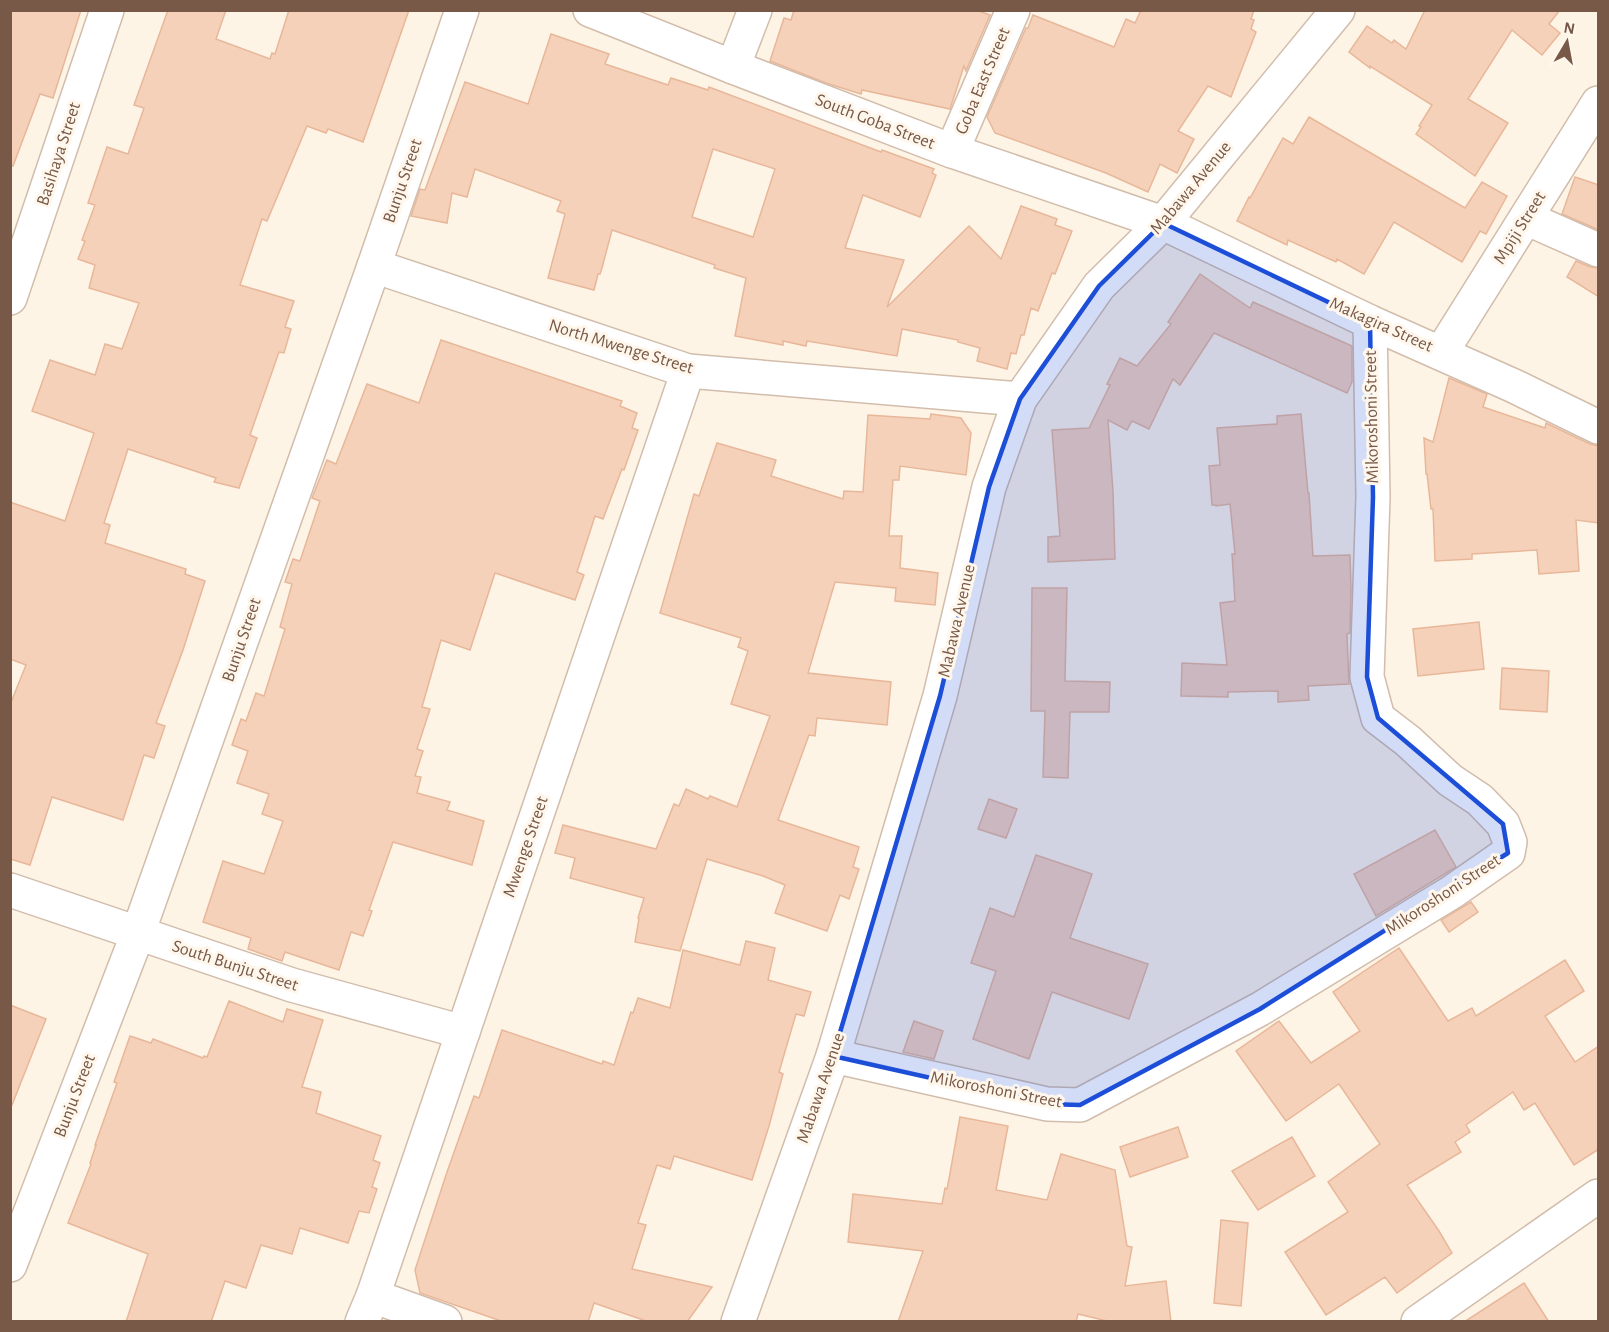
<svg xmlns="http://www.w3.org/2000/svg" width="1609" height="1332" font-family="'Alegreya Sans',sans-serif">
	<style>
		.building { fill: #f5d1ba; stroke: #e8b79a; stroke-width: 1.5; fill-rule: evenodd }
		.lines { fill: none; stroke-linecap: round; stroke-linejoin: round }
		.minor-casing { stroke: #d2bdac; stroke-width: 36 }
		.tertiary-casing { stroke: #d2bdac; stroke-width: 36 }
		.minor { stroke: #fff; stroke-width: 33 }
		.tertiary { stroke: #fff; stroke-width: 33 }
		.marked { fill: #1d4ed8; fill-opacity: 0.2; stroke: #1d4ed8; stroke-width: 4.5; stroke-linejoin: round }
		.labels { text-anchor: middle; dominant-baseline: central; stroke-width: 6; stroke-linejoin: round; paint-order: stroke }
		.street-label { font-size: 18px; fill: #785948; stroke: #fff7ec }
	</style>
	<rect width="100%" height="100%" fill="#fef4e5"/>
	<g class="building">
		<polygon points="10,10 81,10 53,98 40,94 13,166 10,165"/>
		<polygon points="168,10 226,10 216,39 270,59 272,53 275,54 289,10 409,10 363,142 328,129 326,133 307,126 267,221 262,219 240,285 294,301 285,327 291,329 284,353 279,352 250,435 257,438 239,488 214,482 216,478 128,449 104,523 110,525 105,543 186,569 185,574 205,581 183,650 156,723 165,726 154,758 144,755 123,820 52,797 30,865 10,859 10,705 26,665 10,659 10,502 65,521 94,433 32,411 50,360 95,375 105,344 122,349 139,303 89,288 95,265 78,259 85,241 82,240 95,205 88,203 107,147 128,154 144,108 134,105"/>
		<polygon points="794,10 976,10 990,15 966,71 964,66 950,109 862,90 861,94 826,83 770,61 784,18 791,20"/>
		<polygon points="1141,10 1254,10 1251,19 1254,20 1251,29 1256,32 1231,97 1208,86 1178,131 1194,139 1177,173 1160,164 1148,192 1106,173 995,133 987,117 1026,28 1028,28 1033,15 1114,47 1126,19 1135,23"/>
		<polygon points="1425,10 1560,10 1549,24 1560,33 1542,55 1512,30 1468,99 1508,123 1475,176 1416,134 1421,127 1419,126 1432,105 1370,66 1370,68 1349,52 1367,26 1392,43 1394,40 1406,49"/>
		<path d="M551,34l58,20 -4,10 63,21 3,-7 37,12 1,-3 172,65 1,-2 52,19 -2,4 4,2 -16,42 -57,-22 -18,53 59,12 -17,47 82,-81 32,33 20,-53 36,13 -2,6 17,6 -17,43 -3,-1 -14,38 -7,-3 -7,27h-3l-5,19 -5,-1 -4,16 -30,-8 3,-13 -22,-6v-2l-56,-11 -5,27 -90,-15 -1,5 -23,-5v4l-48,-9 11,-58 -32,-10 1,-3 -103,-35 -10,38 -2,6h-2l-4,16 -46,-12 17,-64 -8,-3 4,-10 -86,-32 -8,28 -15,-4 -5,30 -36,-7 9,-27 5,1 40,-108 63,22zM713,149l62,20 -22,68 -61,-20z"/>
		<polygon points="1309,117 1465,208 1482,182 1507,196 1486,234 1480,231 1462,262 1394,222 1364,274 1337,259 1336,262 1288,240 1287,245 1237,221 1249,197 1250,198 1283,138 1293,144"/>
		<polygon points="1575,177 1599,185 1599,230 1562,214"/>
		<polygon points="1576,261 1590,267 1599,268 1599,297 1567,277"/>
		<polygon points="1200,274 1250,308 1253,302 1352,346 1352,382 1347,393 1214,333 1180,385 1173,379 1149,429 1132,421 1127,430 1108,420 1113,492 1115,559 1048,562 1048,537 1060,536 1052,430 1089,428 1110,385 1107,384 1120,358 1137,366 1171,324 1168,322"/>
		<polygon points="441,340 622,401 620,406 637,413 632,428 638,430 624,470 622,469 603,519 595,516 577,572 584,575 575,600 495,573 470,650 441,640 422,707 430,709 417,749 423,751 415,776 421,777 417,793 450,802 447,810 484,821 472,865 393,842 369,910 372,911 363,936 351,932 339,970 285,952 282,961 248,949 251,938 203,922 223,861 264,874 283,821 262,814 269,794 237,783 248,751 232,745 241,719 246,721 256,693 264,696 285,629 280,627 292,584 285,582 293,559 300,561 320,501 312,498 327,460 336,464 367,384 419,403"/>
		<polygon points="1449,378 1487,394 1483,407 1545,428 1546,423 1548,424 1590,444 1599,446 1599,523 1576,520 1579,571 1539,574 1537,550 1472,554 1472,559 1435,561 1433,509 1431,509 1427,474 1426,474 1424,438 1433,442"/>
		<polygon points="931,414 961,418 971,433 966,475 900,466 899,480 893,480 889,536 902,536 900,568 938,573 935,605 895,601 896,588 835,582 808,673 891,682 887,725 817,718 815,736 809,735 778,820 859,847 853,867 859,869 849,899 840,895 827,931 775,913 785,885 763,876 707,859 680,951 635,942 639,919 638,918 644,898 570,878 575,858 555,853 563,825 656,849 674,804 679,806 686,789 708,799 710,796 737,807 770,716 731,704 748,651 738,647 741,638 660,613 694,494 699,496 717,443 776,460 771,476 843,499 844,491 863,492 868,415 930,419"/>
		<polygon points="1301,414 1308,493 1309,493 1313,556 1350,555 1351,589 1350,633 1347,634 1349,684 1308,686 1309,700 1278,702 1278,691 1228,692 1228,697 1181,696 1182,663 1227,665 1220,603 1235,601 1232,554 1235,554 1230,504 1216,506 1216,505 1212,505 1209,466 1220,465 1217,428 1277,424 1277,416"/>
		<polygon points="1032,588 1067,588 1065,681 1110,682 1109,712 1070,712 1068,778 1043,777 1045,711 1031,711"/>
		<polygon points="1479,622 1484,669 1418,676 1413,629"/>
		<polygon points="1502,668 1549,671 1547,712 1500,709"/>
		<polygon points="989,799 1017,809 1006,838 978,829"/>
		<polygon points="1435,830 1456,867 1376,916 1354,874"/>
		<polygon points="1036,855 1092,874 1070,938 1148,964 1129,1019 1052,992 1029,1059 973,1039 996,971 971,963 990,908 1014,917"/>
		<polygon points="1471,902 1478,912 1449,932 1441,920"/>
		<polygon points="746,941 775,948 768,980 811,992 804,1016 796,1014 779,1072 783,1074 769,1126 752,1180 674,1156 670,1169 657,1165 638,1223 646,1225 632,1269 712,1287 687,1322 649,1322 594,1303 588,1322 504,1322 420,1293 415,1270 447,1172 474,1096 479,1098 502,1030 602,1064 603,1061 614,1065 631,1012 633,1013 638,998 670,1008 683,950 740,965"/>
		<polygon points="1399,948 1448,1021 1472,1008 1476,1016 1565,960 1584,991 1545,1016 1575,1062 1599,1046 1599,1149 1574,1165 1535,1103 1524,1110 1513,1092 1466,1125 1470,1132 1455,1142 1461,1152 1407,1185 1439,1231 1452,1253 1397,1293 1385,1277 1326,1315 1285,1252 1348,1212 1328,1182 1380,1144 1339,1084 1286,1121 1236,1051 1279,1021 1311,1063 1360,1031 1333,992"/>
		<polygon points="229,1001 283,1022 287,1009 323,1020 302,1087 321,1092 316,1113 381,1136 373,1160 380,1163 372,1187 377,1189 369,1213 359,1211 348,1243 300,1228 292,1254 261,1245 246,1288 225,1281 211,1322 126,1322 148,1254 68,1223 91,1164 90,1163 96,1145 95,1145 117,1083 114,1082 130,1036 151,1043 153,1039 203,1058 204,1056 207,1057"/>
		<polygon points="10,1005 46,1019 12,1105 10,1105"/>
		<polygon points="914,1021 943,1031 934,1059 903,1052"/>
		<polygon points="960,1117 1008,1126 996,1190 1047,1200 1061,1154 1115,1170 1127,1246 1132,1247 1125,1286 1166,1281 1171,1322 1111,1322 1078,1314 1076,1322 898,1322 923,1251 848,1242 853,1194 942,1204 945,1188 947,1189 949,1179"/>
		<polygon points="1178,1127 1188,1157 1130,1177 1120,1147"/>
		<polygon points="1292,1137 1315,1176 1258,1210 1232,1171"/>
		<polygon points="1221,1220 1248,1223 1241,1306 1214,1303"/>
		<polygon points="1524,1283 1549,1322 1464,1322"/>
	</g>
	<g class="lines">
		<defs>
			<g id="minor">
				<polyline points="590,10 733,67 952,151 1163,223 1370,322 1514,386 1598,427"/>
				<polyline points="733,67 755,10"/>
				<polyline points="952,151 1013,10"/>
				<polyline points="1526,218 1598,250"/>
				<polyline points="374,266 688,371 1020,399"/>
				<polyline points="10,298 107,10"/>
				<polyline points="1441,353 1598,103"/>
				<polyline points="10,890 292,985 463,1032"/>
				<polyline points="833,1056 1047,1104 1080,1105 1260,1009 1452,892 1508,853 1510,842 1503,824 1480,800 1450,780 1408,741 1378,718 1367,677 1373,497 1370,322"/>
				<polyline points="10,1265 138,933 374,266 462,10"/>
				<polyline points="373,1296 445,1322"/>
				<polyline points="362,1322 373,1296 688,371"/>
				<polyline points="1418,1322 1598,1196"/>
			</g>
			<polyline id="tertiary" points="738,1322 833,1056 940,696 989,487 1020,399 1099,286 1163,223 1338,10"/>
		</defs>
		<use href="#minor" class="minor-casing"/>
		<use href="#tertiary" class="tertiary-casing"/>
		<use href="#minor" class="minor"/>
		<use href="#tertiary" class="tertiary"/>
	</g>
	<path class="marked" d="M1163,223l207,99 3,175 -6,180 11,41 125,106 5,29 -248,156 -180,96 -33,-1 -214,-48 107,-360 49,-209 31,-88 79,-113z"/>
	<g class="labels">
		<g class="street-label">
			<text transform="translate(983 81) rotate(-67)">Goba East Street</text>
			<text transform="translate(875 122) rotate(21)">South Goba Street</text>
			<text transform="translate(59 154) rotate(-72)">Basihaya Street</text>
			<text transform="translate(403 181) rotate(-71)">Bunju Street</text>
			<text transform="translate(1191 188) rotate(-50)">Mabawa Avenue</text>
			<text transform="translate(1520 228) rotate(-58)">Mpiji Street</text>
			<text transform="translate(1381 325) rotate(24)">Makagira Street</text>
			<text transform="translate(621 347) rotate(17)">North Mwenge Street</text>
			<text transform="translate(1372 417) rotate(-91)">Mikoroshoni Street</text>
			<text transform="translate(957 621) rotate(-77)">Mabawa Avenue</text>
			<text transform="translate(242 640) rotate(-71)">Bunju Street</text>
			<text transform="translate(526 847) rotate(-71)">Mwenge Street</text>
			<text transform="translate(1443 895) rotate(-33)">Mikoroshoni Street</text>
			<text transform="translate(235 966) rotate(18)">South Bunju Street</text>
			<text transform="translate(821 1088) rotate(-71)">Mabawa Avenue</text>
			<text transform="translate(996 1090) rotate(11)">Mikoroshoni Street</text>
			<text transform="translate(75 1096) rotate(-69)">Bunju Street</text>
		</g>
	</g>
	<rect width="1609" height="1332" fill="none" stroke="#785948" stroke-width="24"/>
	<g transform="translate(1567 42) rotate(10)" stroke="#fff7ec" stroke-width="4.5" paint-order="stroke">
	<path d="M0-4.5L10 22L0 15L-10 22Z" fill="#785948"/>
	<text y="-9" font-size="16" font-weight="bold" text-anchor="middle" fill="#785948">N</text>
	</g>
</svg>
